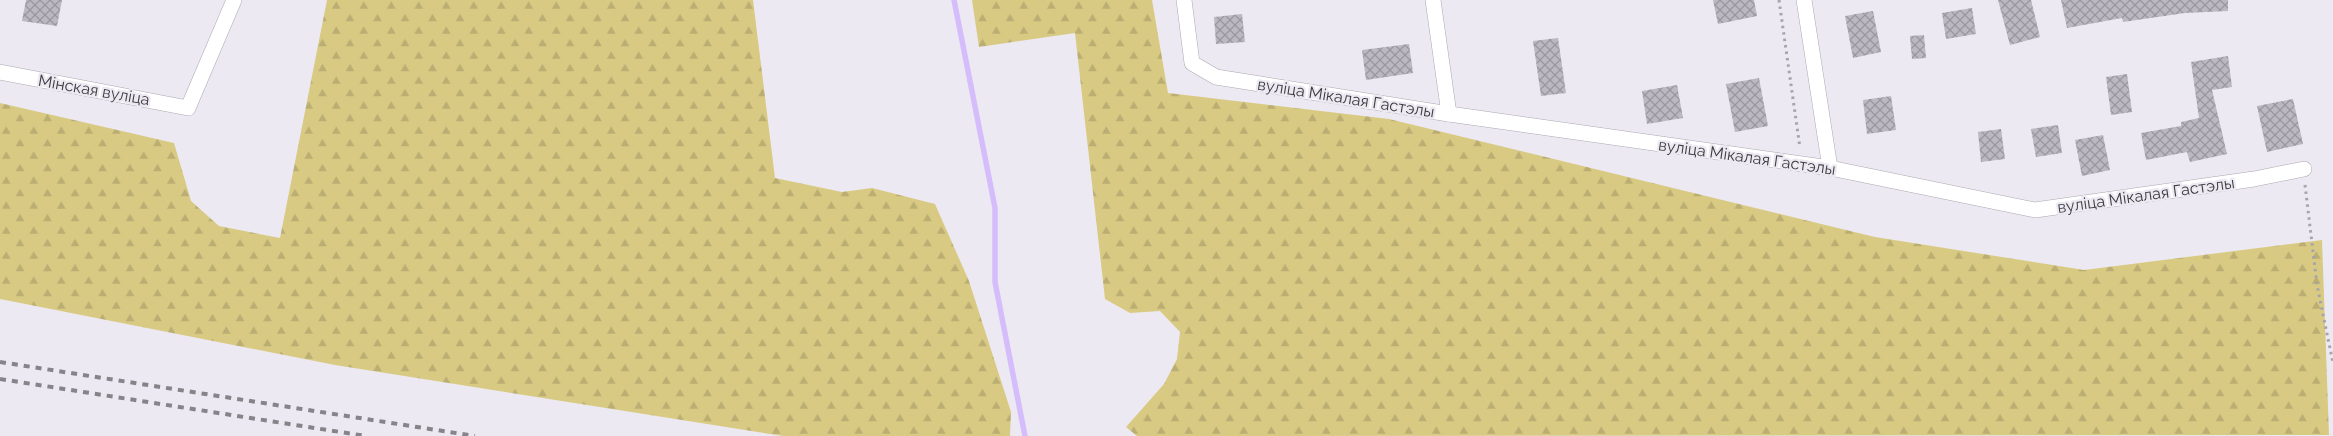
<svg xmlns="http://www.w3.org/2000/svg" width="2333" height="436" font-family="Raleway,sans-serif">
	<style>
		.forest { fill: url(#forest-firs) }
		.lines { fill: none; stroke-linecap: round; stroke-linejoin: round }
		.stream { stroke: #d5bdfc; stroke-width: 5.5 }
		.building { fill: url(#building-cross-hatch) }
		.street-casing { stroke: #aba8b0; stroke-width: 16 }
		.path { stroke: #a6a4aa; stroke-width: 3; stroke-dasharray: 2.5 4; stroke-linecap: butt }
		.street { stroke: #fff; stroke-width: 15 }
		.rail { stroke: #858489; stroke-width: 4; stroke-dasharray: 6 6; stroke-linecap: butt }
		.labels { text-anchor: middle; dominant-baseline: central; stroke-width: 4.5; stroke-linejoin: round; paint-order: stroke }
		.street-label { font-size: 16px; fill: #3c3b3e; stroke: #ece9f2 }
	</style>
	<defs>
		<pattern id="forest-firs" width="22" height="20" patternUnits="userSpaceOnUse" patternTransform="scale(1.25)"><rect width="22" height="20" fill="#d9ca83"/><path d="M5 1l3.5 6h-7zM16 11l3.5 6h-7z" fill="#bbae72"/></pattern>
		<pattern id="building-cross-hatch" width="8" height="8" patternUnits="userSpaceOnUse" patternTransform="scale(1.25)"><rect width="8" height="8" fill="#bbb8c1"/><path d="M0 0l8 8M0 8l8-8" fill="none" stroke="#99979e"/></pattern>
	</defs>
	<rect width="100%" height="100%" fill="#ece9f2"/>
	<g class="forest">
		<polygon points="327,0 753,0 775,178 842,192 872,188 935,204 969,281 1011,412 1010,436 783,436 335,365 0,299 0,103 174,143 191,201 219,226 280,238"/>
		<polygon points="972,0 1152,0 1168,93 1389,119 1875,237 2084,270 2322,240 2329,435 1137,436 1126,427 1164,384 1177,359 1180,332 1160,311 1130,313 1105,299 1075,33 979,47"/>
	</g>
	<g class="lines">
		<polyline class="stream" points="954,0 995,208 995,282 1025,436"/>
	</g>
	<g class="building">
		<polygon points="26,0 62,0 57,26 22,21"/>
		<polygon points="1713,0 1754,0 1757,16 1718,24"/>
		<polygon points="1998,0 2031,0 2040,37 2010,45"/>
		<polygon points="2061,0 2228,0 2228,11 2185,13 2123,22 2122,18 2067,28"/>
		<polygon points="1972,8 1976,34 1946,39 1942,13"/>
		<polygon points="1873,11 1881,52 1853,58 1845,16"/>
		<polygon points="1242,14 1245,42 1216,44 1214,17"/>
		<polygon points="1924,35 1926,58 1912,59 1910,36"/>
		<polygon points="1558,38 1566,93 1541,96 1533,41"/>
		<polygon points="1409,44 1413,73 1366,80 1362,50"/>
		<polygon points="2228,56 2232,87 2212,90 2227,154 2190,162 2187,152 2146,160 2141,133 2181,126 2181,122 2199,118 2191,62"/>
		<polygon points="2127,74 2132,112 2111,115 2106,77"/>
		<polygon points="1759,78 1768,126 1735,132 1726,84"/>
		<polygon points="1677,85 1683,118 1647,124 1642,91"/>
		<polygon points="1891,96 1896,130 1867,134 1863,100"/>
		<polygon points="2293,99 2303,144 2267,152 2257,106"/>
		<polygon points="2058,125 2062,153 2036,157 2031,129"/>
		<polygon points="2001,129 2005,159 1981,162 1978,132"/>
		<polygon points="2103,135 2110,170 2082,176 2075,140"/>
	</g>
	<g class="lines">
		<defs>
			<g id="street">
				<polyline points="1184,0 1192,63 1216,77 1449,114 1830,168 2035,210 2254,179 2304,169"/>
				<polyline points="1433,0 1449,114"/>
				<polyline points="1804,0 1830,168"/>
				<polyline points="0,72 188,108 234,0"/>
			</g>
		</defs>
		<use href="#street" class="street-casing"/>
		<g class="path">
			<polyline points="1779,0 1800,148"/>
			<polyline points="2305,185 2317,285 2333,363"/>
		</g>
		<use href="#street" class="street"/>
		<g class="rail">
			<polyline points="0,362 475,436"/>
			<polyline points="0,379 366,436"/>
		</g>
	</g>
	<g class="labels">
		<g class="street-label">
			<text transform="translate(94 90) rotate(10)">Мінская вуліца</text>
			<text transform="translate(1346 98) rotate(9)">вуліца Мікалая Гастэлы</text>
			<text transform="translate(1747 157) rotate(8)">вуліца Мікалая Гастэлы</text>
			<text transform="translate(2146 195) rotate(-8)">вуліца Мікалая Гастэлы</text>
		</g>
	</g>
</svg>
